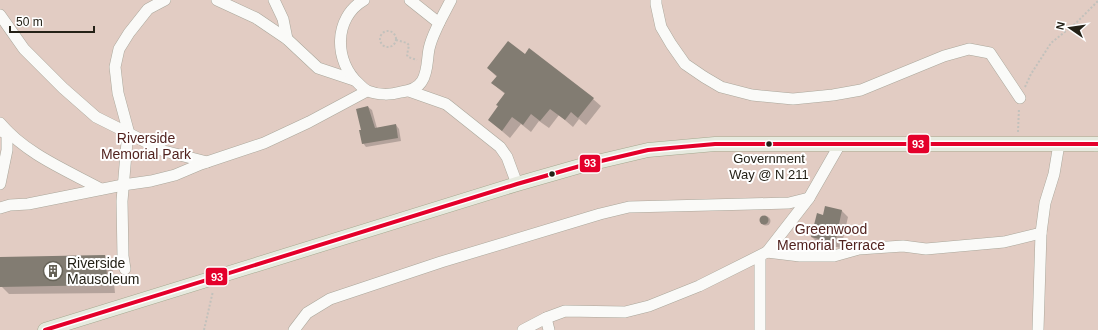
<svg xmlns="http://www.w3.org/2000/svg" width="1098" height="330" font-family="Arial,sans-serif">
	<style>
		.green { fill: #e2ccc3 }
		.shadow { fill: #0003 }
		.building { fill: #827c72 }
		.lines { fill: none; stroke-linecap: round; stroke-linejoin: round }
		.minor-casing { stroke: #aaa79b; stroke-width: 12 }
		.major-casing { stroke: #a4a990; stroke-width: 15 }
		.path { stroke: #c2c1bc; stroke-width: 2; stroke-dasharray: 2 2; stroke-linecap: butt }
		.minor { stroke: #fafaf8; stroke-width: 11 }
		.major { stroke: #e7eadf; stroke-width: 14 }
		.bus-1-casing { stroke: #fff; stroke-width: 7 }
		.bus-1 { stroke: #e4002b; stroke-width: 4 }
		.bus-dot { fill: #242117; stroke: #fff; stroke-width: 1.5 }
		.labels { text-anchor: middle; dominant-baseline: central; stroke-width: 4; stroke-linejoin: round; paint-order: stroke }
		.bus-label { font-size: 13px; fill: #242117; stroke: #fff }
		.park-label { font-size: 14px; fill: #52231f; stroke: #fff }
		.poi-label { font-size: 14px; fill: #242117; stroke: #fff; text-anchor: start }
		.line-badge { stroke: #fff; stroke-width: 1.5 }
		.badge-label { font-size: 11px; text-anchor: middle; font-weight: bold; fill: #fff }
	</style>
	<rect width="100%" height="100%" fill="#e0dccd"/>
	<polygon class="green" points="0,0 1098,0 1098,143 1095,144 1094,152 1098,152 1098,330 0,330"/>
	<g class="shadow">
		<polygon points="525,55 593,99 601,106 586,125 579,119 573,127 559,115 549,128 539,121 531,132 521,124 510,138 489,120 499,106 505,94 492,83 497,77 488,68"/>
		<polygon points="368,107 372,110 377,128 396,125 399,129 401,141 366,147 363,143 362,131"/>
		<polygon points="826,208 842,211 848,217 841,248 818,243 812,237 824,216"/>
		<circle cx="766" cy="221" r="4.5"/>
		<polygon points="105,256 112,263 115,293 9,294 1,286"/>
	</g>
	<g class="building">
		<polygon points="508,41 525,54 529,48 594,98 578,118 571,112 565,120 550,109 540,121 531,114 523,125 512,117 502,131 488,120 498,106 496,105 505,93 491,83 497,76 487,68"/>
		<polygon points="368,106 375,128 396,124 398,138 362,144 359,130 361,130 356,109"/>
		<polygon points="825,206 842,210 835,243 811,237 817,213 823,215"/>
		<circle cx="764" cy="220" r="4.5"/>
		<polygon points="105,255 108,285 0,287 0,257"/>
	</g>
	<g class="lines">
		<defs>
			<g id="minor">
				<polyline points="217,0 256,18 287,39 318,68 354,80"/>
				<polyline points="274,0 283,19 287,39"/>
				<path d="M364,0c-31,18 -30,62 -5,84 2,2 6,6 9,7 10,4 23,4 33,1 7,-1 17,-4 21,-11 6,-9 5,-22 7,-32 2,-10 6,-17 10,-26l-29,-23"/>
				<polyline points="656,0 656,4 661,27 671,44 685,64 704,77 721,87 752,95 793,99 833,95 861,90 944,56 969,49 990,53 1020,98"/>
				<polyline points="0,15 24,49 63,88 96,117 164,151 207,162"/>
				<polyline points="439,23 451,0"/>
				<polyline points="409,91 446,104 500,147 507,157 517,184"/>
				<path d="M0,123c26,31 66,47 101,66"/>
				<polyline points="840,144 809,198 767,252 800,256 834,256 859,249 903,246 926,249 1004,242 1041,233"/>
				<polyline points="0,184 7,150 7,131 3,132"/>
				<polyline points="0,208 10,205 28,204 123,185 151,181 175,175 201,164 264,143 309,122 367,91"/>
				<polyline points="125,269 123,256 122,201 128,130 118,93 115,67 119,49 129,33 148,9 165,0"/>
				<polyline points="546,318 549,330"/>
				<polyline points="294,330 307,313 330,299 441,262 600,214 629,207 789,203 809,198"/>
				<polyline points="523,330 546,318 565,311 625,312 649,306 699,286 767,252"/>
				<polyline points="760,330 760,256"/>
				<polyline points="1038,330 1041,233 1045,203 1054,174 1059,144"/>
			</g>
			<polyline id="major" points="45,330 517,184 580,166 648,150 715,144 1098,144"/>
		</defs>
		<use href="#minor" class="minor-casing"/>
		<use href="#major" class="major-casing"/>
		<g class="path">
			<circle cx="388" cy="39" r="8"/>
			<polyline points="396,40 407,43 409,45 407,55 408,57 417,60"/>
			<polyline points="1025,87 1031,74 1051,43 1076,23 1098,1"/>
			<polyline points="1018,132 1019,108"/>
			<polyline points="204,330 213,291"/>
		</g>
		<use href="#minor" class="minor"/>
		<use href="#major" class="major"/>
		<defs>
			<polyline id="bus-1" points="45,330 517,184 580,166 648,150 715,144 1098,144"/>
		</defs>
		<use href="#bus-1" class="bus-1-casing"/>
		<use href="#bus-1" class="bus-1"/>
	</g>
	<defs>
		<symbol id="building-ring" viewBox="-11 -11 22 22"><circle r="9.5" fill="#fff" stroke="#666257" stroke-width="1.5"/><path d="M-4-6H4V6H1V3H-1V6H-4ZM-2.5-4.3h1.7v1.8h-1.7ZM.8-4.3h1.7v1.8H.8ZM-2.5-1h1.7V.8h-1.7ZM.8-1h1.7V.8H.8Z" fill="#666257"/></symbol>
	</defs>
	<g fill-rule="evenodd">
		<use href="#building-ring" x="42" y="260" width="22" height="22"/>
	</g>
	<g class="bus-dot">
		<circle cx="769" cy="144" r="3.5"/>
		<circle cx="552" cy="174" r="3.5"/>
	</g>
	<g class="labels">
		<g class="bus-label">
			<text x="769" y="158">Government<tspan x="769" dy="16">Way @ N 211</tspan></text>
		</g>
		<g class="park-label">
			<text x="146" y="138">Riverside<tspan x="146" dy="16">Memorial Park</tspan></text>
			<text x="831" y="229">Greenwood<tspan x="831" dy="16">Memorial Terrace</tspan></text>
		</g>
		<g class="poi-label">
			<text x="67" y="263">Riverside<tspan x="67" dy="16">Mausoleum</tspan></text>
		</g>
	</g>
	<g class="line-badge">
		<rect x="907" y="134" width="23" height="20" rx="4" fill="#e4002b"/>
		<rect x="579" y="154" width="22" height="19" rx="4" fill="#e4002b"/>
		<rect x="205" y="267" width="23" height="19" rx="4" fill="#e4002b"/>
	</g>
	<g class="badge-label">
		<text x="918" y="148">93</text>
		<text x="590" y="167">93</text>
		<text x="217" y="281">93</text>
	</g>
	<g transform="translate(1070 28) rotate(283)" stroke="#ffffff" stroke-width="3" paint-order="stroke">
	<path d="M0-3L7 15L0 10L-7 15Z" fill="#242117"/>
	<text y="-6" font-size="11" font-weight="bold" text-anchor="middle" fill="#242117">N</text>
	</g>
	<path d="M10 26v6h84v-6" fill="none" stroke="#242117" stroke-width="2"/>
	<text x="16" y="26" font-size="12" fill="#242117" stroke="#ffffff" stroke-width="3" paint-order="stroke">50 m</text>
</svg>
